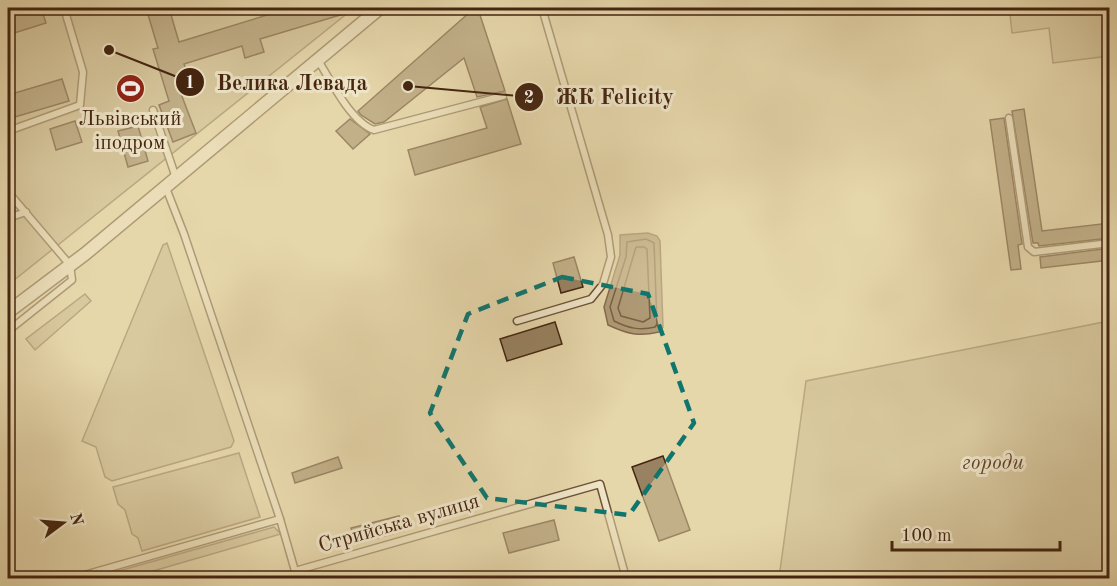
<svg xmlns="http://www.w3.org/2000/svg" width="1117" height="586" font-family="'Old Standard TT',serif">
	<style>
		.green { fill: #cab991; stroke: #876f50; stroke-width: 1.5 }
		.water { fill: #af9a76; stroke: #846b4d; stroke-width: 1.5 }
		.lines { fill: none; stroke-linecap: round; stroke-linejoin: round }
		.shore { stroke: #7a6043; stroke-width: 1.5 }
		.building { fill: #988261; stroke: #442510; stroke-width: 1.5 }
		.service-casing { stroke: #6c5237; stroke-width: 9 }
		.minor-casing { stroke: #6c5237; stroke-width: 15 }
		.service { stroke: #efe5c8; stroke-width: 6 }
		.minor { stroke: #efe5c8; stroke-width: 12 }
		.marked { fill: none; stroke: #0f766e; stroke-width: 4.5; stroke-dasharray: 12 8; stroke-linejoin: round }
		.labels { text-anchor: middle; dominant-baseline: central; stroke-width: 6; stroke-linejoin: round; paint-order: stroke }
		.poi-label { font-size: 21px; fill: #442510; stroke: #efe5c8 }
		.park-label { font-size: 21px; font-style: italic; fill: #5f432a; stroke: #efe5c8 }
		.street-label { font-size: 21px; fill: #442510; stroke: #efe5c8 }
		.leader { fill: none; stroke: #442510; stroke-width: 2 }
		.callout-dot { fill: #442510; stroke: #efe5c8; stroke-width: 2 }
		.mark-label { font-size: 18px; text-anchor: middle; font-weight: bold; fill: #fff }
		.callout-label { font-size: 22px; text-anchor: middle; font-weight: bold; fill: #442510; stroke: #efe5c8; stroke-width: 6; stroke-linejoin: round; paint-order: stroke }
	</style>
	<rect width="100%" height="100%" fill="#e6d7ab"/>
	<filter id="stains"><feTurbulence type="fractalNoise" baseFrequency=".00333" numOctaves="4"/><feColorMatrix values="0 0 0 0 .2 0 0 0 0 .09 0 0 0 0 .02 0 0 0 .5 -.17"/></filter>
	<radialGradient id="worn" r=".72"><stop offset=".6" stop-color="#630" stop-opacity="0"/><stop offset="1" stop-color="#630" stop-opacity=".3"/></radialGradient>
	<g class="green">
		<polygon points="8,8 354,8 8,285"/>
		<polygon points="1059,8 1109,8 1109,56 1053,63 1049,28 1012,33 1010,14"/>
		<polygon points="167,243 234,441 231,447 112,481 105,477 96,447 82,441 163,245"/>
		<polygon points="85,294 91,301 35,350 26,339"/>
		<polygon points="1109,321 1109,578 779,578 806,381"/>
		<polygon points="239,453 260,517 142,551 138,538 132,534 125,510 118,504 113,487"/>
		<polygon points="274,527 281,534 129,578 94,578"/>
	</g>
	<path class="water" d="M648,233l9,3 3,5 3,86 -4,5c-21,5 -31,2 -51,-7l-4,-18 16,-52v-20z"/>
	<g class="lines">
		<g class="shore">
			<path d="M646,239l8,4 3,81 -2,3c-15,4 -27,1 -41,-6l-4,-14 16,-50 1,-15z"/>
			<polygon points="636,247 644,247 647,249 650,318 643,322 621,316 618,308"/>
		</g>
	</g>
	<g class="building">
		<polygon points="13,8 41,8 46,23 8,35 8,9"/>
		<polygon points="146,8 169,8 179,42 290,8 356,8 357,10 260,39 264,52 245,58 242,46 184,64 190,82 178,86 196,133 173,142 159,105 169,101 153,49 158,48"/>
		<polygon points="470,12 479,12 505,91 477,97 464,58 384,122 375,124 361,115 358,111"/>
		<polygon points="62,79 69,101 8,119 8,95"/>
		<polygon points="507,99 521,144 415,175 408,150 487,128 480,107"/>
		<polygon points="1024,109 1042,231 1110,223 1110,238 1039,246 1038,243 1033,243 1012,111"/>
		<polygon points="1004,118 1022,244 1018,245 1021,269 1011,270 990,120"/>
		<polygon points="350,119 370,134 353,149 336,131"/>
		<polygon points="75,121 82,142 56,150 50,129"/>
		<polygon points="138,126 148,161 128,167 118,131"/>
		<polygon points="1110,248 1110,260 1041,268 1040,257"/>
		<polygon points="574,257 583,287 561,293 553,263"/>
		<polygon points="555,322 562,344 507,361 500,339"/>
		<polygon points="663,456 690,530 659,541 632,467"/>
		<polygon points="338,457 342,468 295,483 292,473"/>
		<polygon points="399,516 403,531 356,544 351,528"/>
		<polygon points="554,520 559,540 509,553 503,533"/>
	</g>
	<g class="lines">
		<defs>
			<g id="service">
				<path d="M318,60c12,20 33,62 56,70l129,-34"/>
				<polyline points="153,110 176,178"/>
				<polyline points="1009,118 1028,247 1034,252 1110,243"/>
				<polyline points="8,131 80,105 83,72 64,8"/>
				<polyline points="166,188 184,234 280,519 295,571 600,484 626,578"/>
				<polyline points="8,192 70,265 72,280 8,331"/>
				<polyline points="8,218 26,212"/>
				<polyline points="517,321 591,299 603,284 611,257 608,235 542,8"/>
				<polyline points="74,578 280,519"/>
			</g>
			<polyline id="minor" points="8,312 85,254 380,8"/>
		</defs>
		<use href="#service" class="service-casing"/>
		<use href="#minor" class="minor-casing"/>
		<use href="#service" class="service"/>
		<use href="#minor" class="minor"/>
	</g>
	<path d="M0 0H1117V586H0ZM562,277l86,17 46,129 -65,92 -142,-17 -57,-85 38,-99z" fill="#e6d7ab" fill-opacity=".55" fill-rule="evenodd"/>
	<path class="marked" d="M562,277l86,17 46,129 -65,92 -142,-17 -57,-85 38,-99z"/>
	<defs>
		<symbol id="stadium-disc" viewBox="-11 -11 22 22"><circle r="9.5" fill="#8f2418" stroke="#efe5c8"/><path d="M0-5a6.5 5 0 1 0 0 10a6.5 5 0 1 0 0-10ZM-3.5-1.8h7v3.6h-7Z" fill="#fff"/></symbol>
	</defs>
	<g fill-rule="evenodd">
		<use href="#stadium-disc" x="114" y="72" width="33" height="33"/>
	</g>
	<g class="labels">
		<g class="poi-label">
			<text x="130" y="119">Львівський<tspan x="130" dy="24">іподром</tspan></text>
		</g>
		<g class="park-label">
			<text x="993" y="463">городи</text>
		</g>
		<g class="street-label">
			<text transform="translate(399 524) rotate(-16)">Стрийська вулиця</text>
		</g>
	</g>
	<path class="leader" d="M109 50L190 82M408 86L529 97"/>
	<g class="callout-dot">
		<circle cx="109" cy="50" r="6"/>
		<circle cx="408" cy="86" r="6"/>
		<circle cx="190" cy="82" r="15"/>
		<circle cx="529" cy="97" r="15"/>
	</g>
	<g class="mark-label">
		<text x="190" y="88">1</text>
		<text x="529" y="103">2</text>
	</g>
	<g class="callout-label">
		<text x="292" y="90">Велика Левада</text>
		<text x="615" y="104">ЖК Felicity</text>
	</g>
	<rect width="1117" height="586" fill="none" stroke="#e6d7ab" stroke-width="30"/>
	<rect x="9" y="9" width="1099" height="568" fill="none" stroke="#442510" stroke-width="3"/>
	<rect x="15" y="15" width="1087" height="556" fill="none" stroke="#442510" stroke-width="1.5"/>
	<g transform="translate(63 523) rotate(74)" stroke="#efe5c8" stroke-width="4.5" paint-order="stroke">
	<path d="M0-4.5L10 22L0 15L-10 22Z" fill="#442510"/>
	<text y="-9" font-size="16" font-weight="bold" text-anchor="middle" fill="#442510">N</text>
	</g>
	<path d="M892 541v9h168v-9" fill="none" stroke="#442510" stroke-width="3"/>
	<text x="901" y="541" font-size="18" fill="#442510" stroke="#efe5c8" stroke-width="4.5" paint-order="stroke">100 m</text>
	<rect width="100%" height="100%" filter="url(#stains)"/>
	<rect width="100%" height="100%" fill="url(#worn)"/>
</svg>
